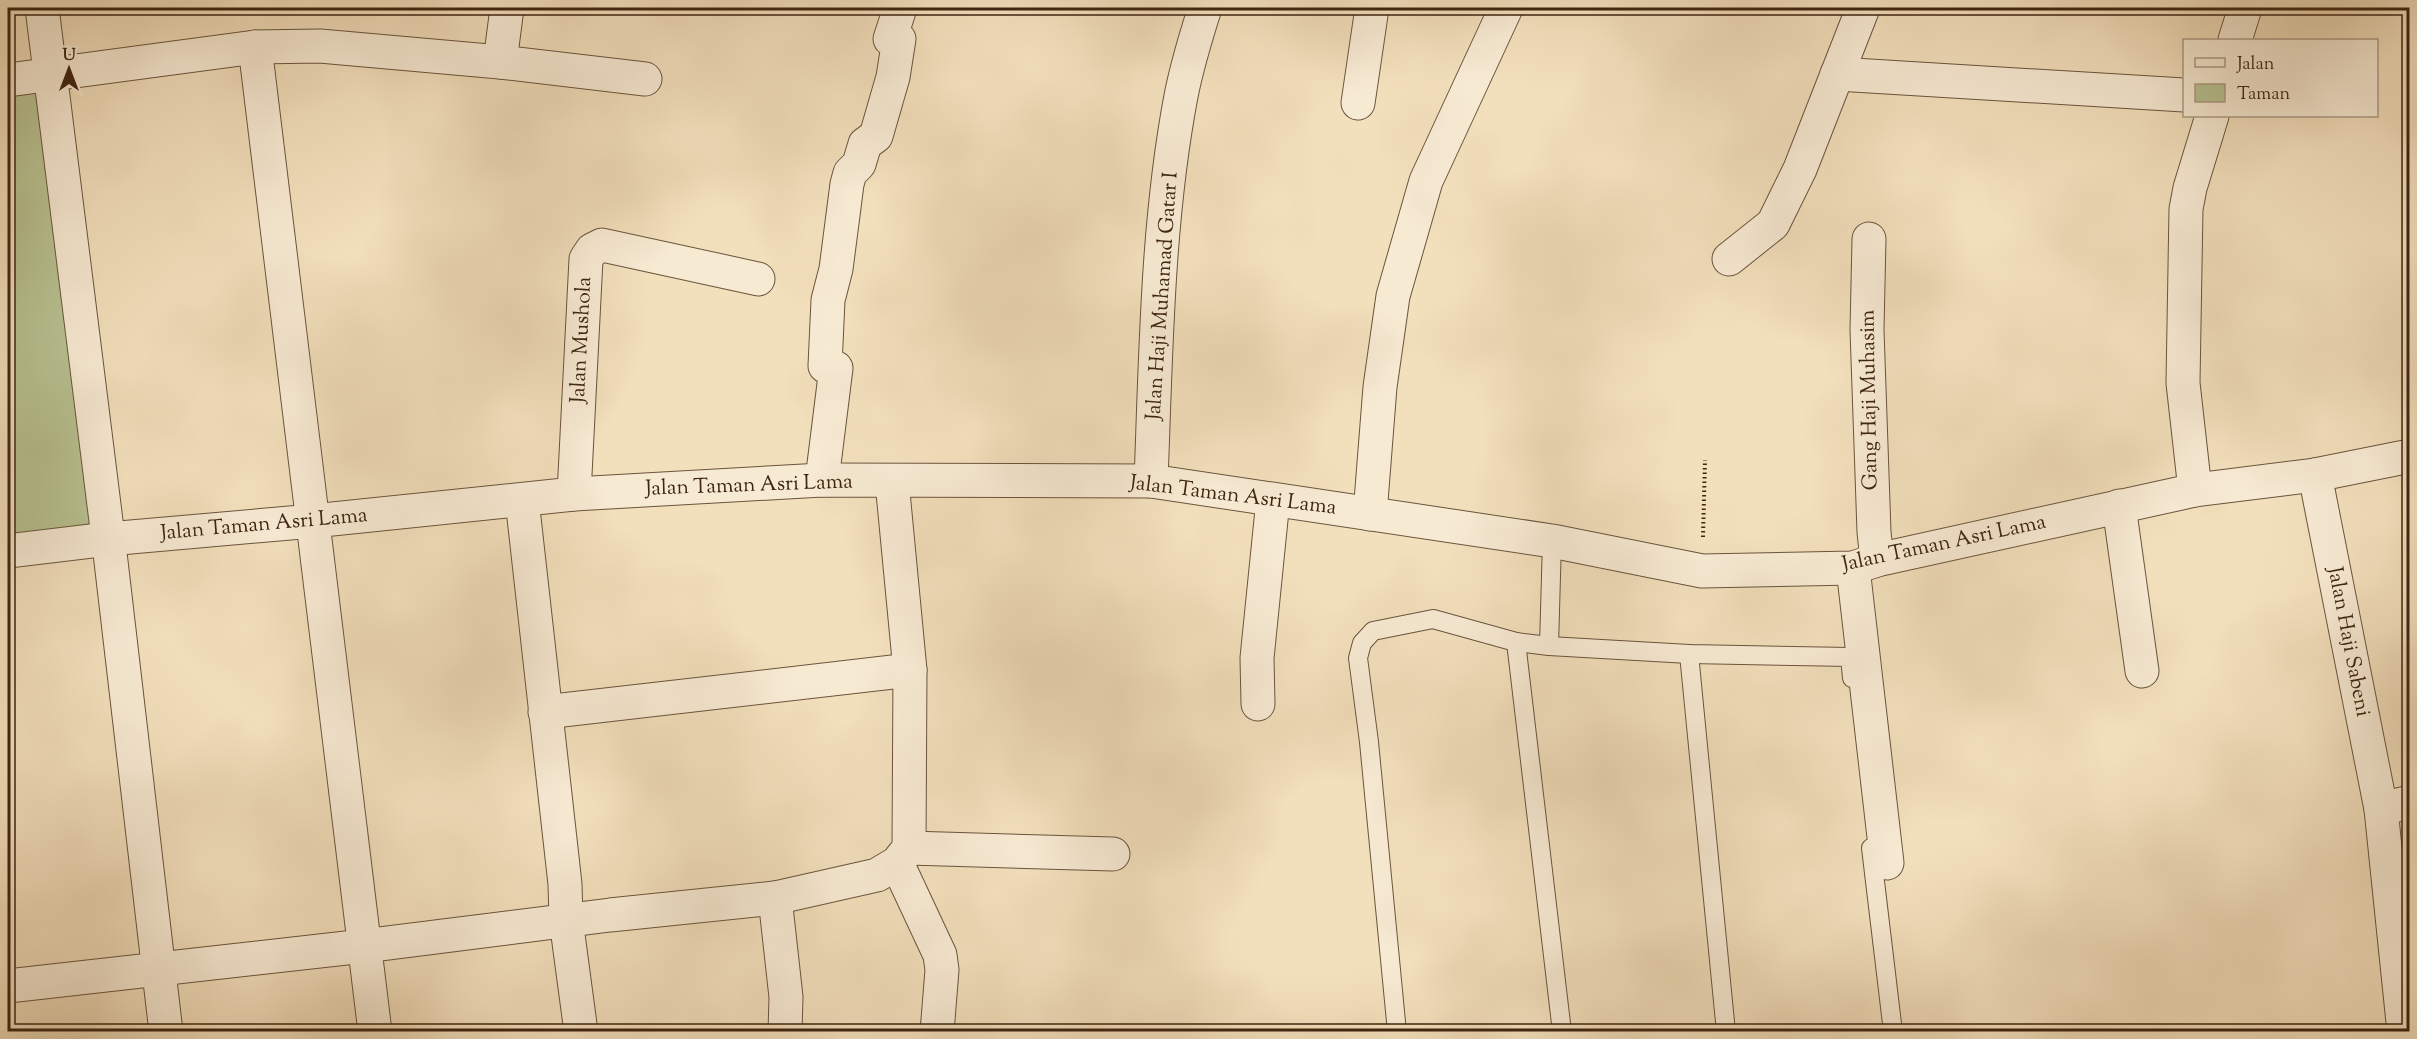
<svg xmlns="http://www.w3.org/2000/svg" width="2417" height="1039" font-family="'Sorts Mill Goudy',serif">
	<style>
		.green { fill: #b8c292; stroke: #7b7452; stroke-width: 1.5 }
		.lines { fill: none; stroke-linecap: round; stroke-linejoin: round }
		.service-casing { stroke: #6b543c; stroke-width: 20 }
		.minor-casing { stroke: #6b543c; stroke-width: 35 }
		.tertiary-casing { stroke: #6b543c; stroke-width: 35 }
		.path { stroke: #3e2511; stroke-width: 4; stroke-dasharray: 1.5 3; stroke-linecap: butt }
		.service { stroke: #f7ead3; stroke-width: 18 }
		.minor { stroke: #f7ead3; stroke-width: 33 }
		.tertiary { stroke: #f7ead3; stroke-width: 33 }
		.labels { text-anchor: middle; dominant-baseline: central; stroke-width: 4.5; stroke-linejoin: round; paint-order: stroke }
		.street-label { font-size: 21px; fill: #3e2511; stroke: #f7ead3 }
	</style>
	<rect width="100%" height="100%" fill="#f2dfbc"/>
	<filter id="stains"><feTurbulence type="fractalNoise" baseFrequency=".00333" numOctaves="4"/><feColorMatrix values="0 0 0 0 .2 0 0 0 0 .09 0 0 0 0 .02 0 0 0 .5 -.17"/></filter>
	<radialGradient id="worn" r=".72"><stop offset=".6" stop-color="#630" stop-opacity="0"/><stop offset="1" stop-color="#630" stop-opacity=".3"/></radialGradient>
	<polygon class="green" points="50,77 116,543 8,558 8,82"/>
	<g class="lines">
		<defs>
			<g id="service">
				<polyline points="1516,642 1562,1032"/>
				<polyline points="1549,646 1552,541"/>
				<polyline points="1689,654 1726,1032"/>
				<polyline points="1871,848 1893,1032"/>
				<polyline points="1397,1032 1369,742 1358,658 1362,643 1373,631 1433,619 1516,642 1549,646 1689,654 1850,657 1852,678"/>
			</g>
			<g id="minor">
				<polyline points="42,8 110,553 166,1032"/>
				<polyline points="2235,40 2245,8"/>
				<polyline points="255,47 375,1032"/>
				<polyline points="500,62 507,8"/>
				<polyline points="1837,74 2184,95"/>
				<polyline points="8,80 255,47 320,46 500,62 645,79"/>
				<polyline points="1358,103 1372,8"/>
				<polyline points="1869,239 1867,330 1874,532 1877,560"/>
				<polyline points="1729,259 1773,224 1800,169 1863,8"/>
				<polyline points="2315,475 2381,809 2404,1032"/>
				<polyline points="822,480 836,368 825,366 828,300 836,269 847,184 850,173 859,164 865,144 876,136 893,77 899,39 890,39 900,8"/>
				<path d="M1151,481c5,-129 6,-258 30,-385 6,-30 15,-60 24,-88"/>
				<polyline points="2195,490 2183,383 2186,209 2190,188 2212,116"/>
				<polyline points="574,494 586,259 592,250 602,245 758,279"/>
				<polyline points="522,500 565,884 566,920 581,1032"/>
				<polyline points="2119,506 2142,671"/>
				<polyline points="1370,514 1380,387 1393,296 1426,181 1506,8"/>
				<polyline points="1853,568 1887,863"/>
				<polyline points="1258,704 1257,658 1273,500"/>
				<polyline points="545,712 910,670"/>
				<polyline points="2381,809 2410,802"/>
				<polyline points="909,848 1113,854"/>
				<polyline points="897,863 940,955 942,970 937,1032"/>
				<polyline points="775,898 786,997 785,1032"/>
				<polyline points="8,986 364,946 610,915 775,898 877,875 897,863 909,848 910,670 892,482"/>
			</g>
			<polyline id="tertiary" points="8,551 108,539 313,521 574,494 822,480 1151,481 1552,541 1702,571 1853,568 1877,560 2195,490 2315,475 2410,456"/>
		</defs>
		<use href="#service" class="service-casing"/>
		<use href="#minor" class="minor-casing"/>
		<use href="#tertiary" class="tertiary-casing"/>
		<polyline class="path" points="1703,537 1705,460"/>
		<use href="#service" class="service"/>
		<use href="#minor" class="minor"/>
		<use href="#tertiary" class="tertiary"/>
	</g>
	<g class="labels">
		<g class="street-label">
			<text transform="translate(1163 296) rotate(-86)">Jalan Haji Muhamad Gatar I</text>
			<text transform="translate(582 340) rotate(-87)">Jalan Mushola</text>
			<text transform="translate(1870 400) rotate(-91)">Gang Haji Muhasim</text>
			<text transform="translate(749 486) rotate(-2)">Jalan Taman Asri Lama</text>
			<text transform="translate(1233 496) rotate(7)">Jalan Taman Asri Lama</text>
			<text transform="translate(264 525) rotate(-5)">Jalan Taman Asri Lama</text>
			<text transform="translate(1944 544) rotate(-12)">Jalan Taman Asri Lama</text>
			<text transform="translate(2348 642) rotate(79)">Jalan Haji Sabeni</text>
		</g>
	</g>
	<rect width="2417" height="1039" fill="none" stroke="#f2dfbc" stroke-width="30"/>
	<rect x="9" y="9" width="2399" height="1021" fill="none" stroke="#3e2511" stroke-width="3"/>
	<rect x="15" y="15" width="2387" height="1009" fill="none" stroke="#3e2511" stroke-width="1.5"/>
	<rect x="2183" y="39" width="195" height="78" fill="#f7ead3" stroke="#ad9b85" stroke-width="1.5"/>
	<rect x="2195" y="58" width="30" height="9" fill="#f7ead3" stroke="#ad9b85" stroke-width="1.5"/>
	<text x="2237" y="69" font-size="18" fill="#3e2511">Jalan</text>
	<rect x="2195" y="84" width="30" height="18" fill="#b8c292" stroke="#ad9b85" stroke-width="1.5"/>
	<text x="2237" y="99" font-size="18" fill="#3e2511">Taman</text>
	<g transform="translate(69 69)" stroke="#f7ead3" stroke-width="4.5" paint-order="stroke">
	<path d="M0-4.5L10 22L0 15L-10 22Z" fill="#3e2511"/>
	<text y="-9" font-size="16" font-weight="bold" text-anchor="middle" fill="#3e2511">U</text>
	</g>
	<rect width="100%" height="100%" filter="url(#stains)"/>
	<rect width="100%" height="100%" fill="url(#worn)"/>
</svg>
